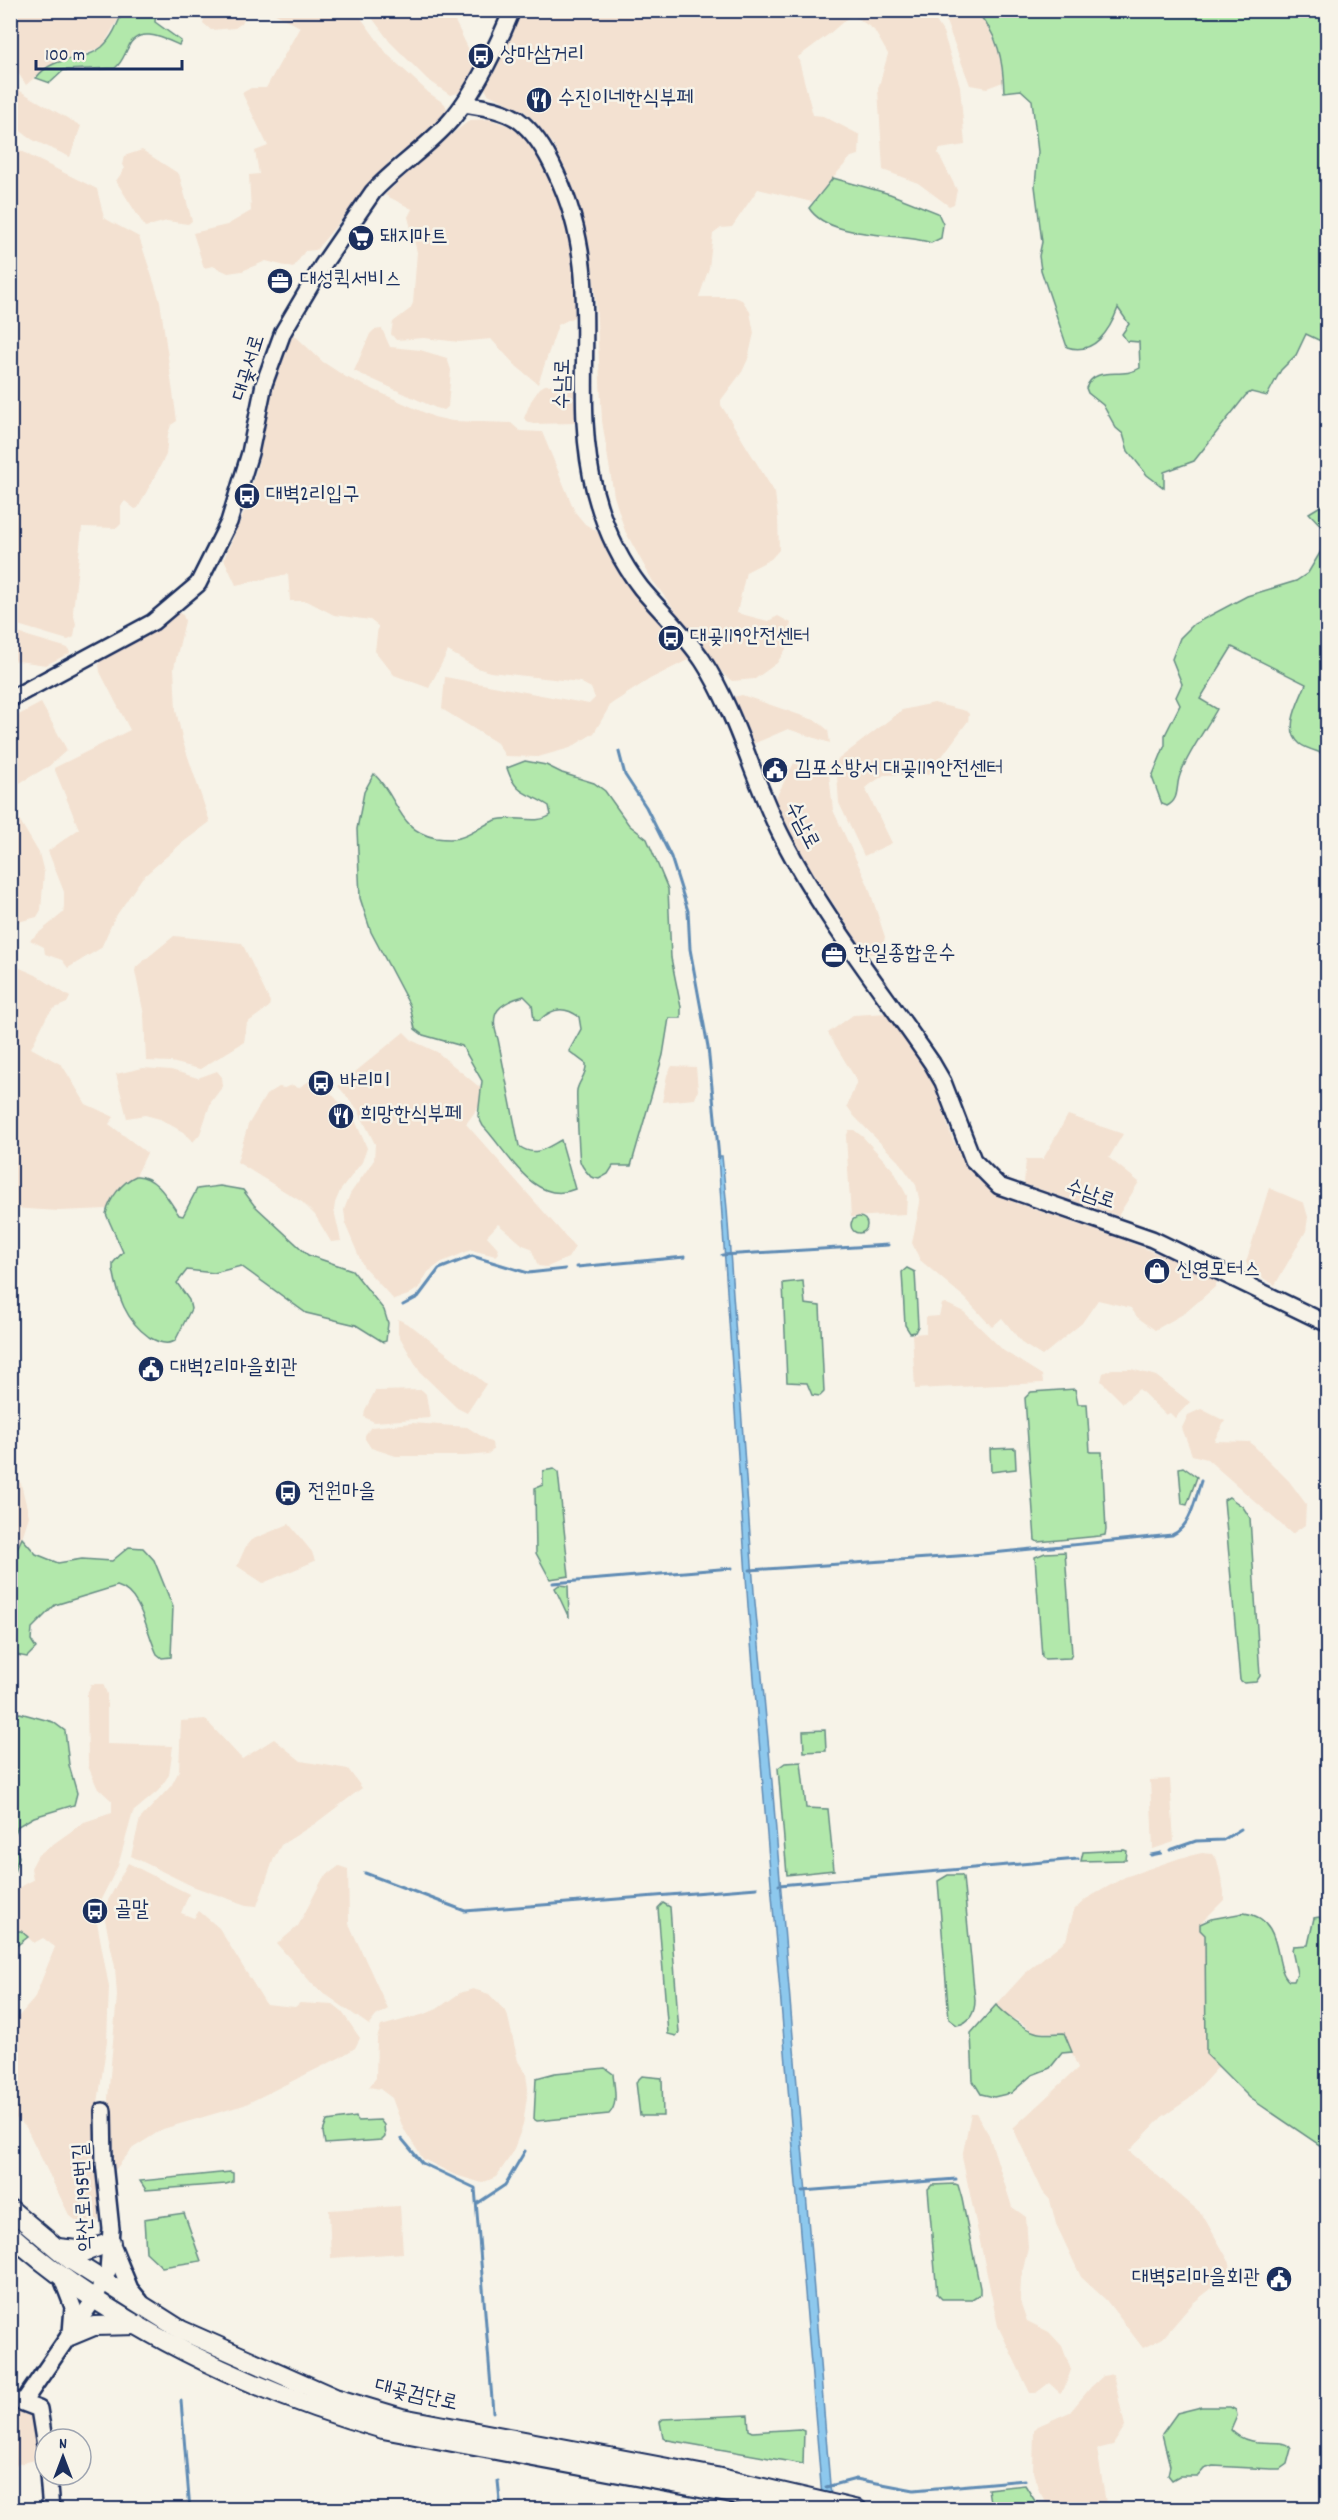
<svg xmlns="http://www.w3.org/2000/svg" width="1338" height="2520" font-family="Dekko,'Poor Story',sans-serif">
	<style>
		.built { fill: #f3e1d1 }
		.green { fill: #b2e8ab; stroke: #668c84; stroke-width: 1.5 }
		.water { fill: #8dc8ed; stroke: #5f8bb4; stroke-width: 1.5 }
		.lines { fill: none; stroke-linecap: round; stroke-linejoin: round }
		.stream { stroke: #5f8bb4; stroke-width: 3 }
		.minor-casing { stroke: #1b2f5e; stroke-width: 20 }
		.major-casing { stroke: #1b2f5e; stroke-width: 22 }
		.minor { stroke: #f7f3e8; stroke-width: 15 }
		.major { stroke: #f7f3e8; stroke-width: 18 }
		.labels { text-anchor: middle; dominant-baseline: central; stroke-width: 5; stroke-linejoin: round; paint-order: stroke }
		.poi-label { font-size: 21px; fill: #1b2f5e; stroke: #f7f3e8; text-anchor: start }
		.street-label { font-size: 21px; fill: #1b2f5e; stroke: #f7f3e8 }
	</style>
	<rect width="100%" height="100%" fill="#f7f3e8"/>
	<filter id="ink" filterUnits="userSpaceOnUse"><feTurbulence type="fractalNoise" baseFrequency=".0167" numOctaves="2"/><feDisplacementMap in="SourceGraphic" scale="12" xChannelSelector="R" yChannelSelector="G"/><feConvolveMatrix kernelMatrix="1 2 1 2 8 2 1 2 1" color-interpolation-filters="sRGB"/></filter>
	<g filter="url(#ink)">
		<g class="built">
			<polygon points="929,10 943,32 960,86 965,145 940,149 938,153 957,190 954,204 949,206 918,183 883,170 878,89 888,54 874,30 852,14 829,34 798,57 813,115 823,116 860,135 859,155 851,157 812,202 758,189 732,227 721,228 713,234 709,268 699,297 733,297 742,300 750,312 754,333 748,359 742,372 721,400 721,405 775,493 778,518 779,550 771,559 746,572 737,613 768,621 778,616 791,623 786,649 777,663 755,679 732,681 725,676 652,580 625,531 614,496 602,421 596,303 590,248 571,181 553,144 535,121 524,111 488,94 483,85 520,11"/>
			<polygon points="10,11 123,11 103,46 40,73 26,85 11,62"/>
			<polygon points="206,11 206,10 248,11 242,23 235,28 211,30 203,23"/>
			<polygon points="270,11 356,11 388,55 429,93 445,104 449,114 421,143 401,152 390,161 316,250 305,251 293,268 266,261 242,271 228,273 213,266 204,268 193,233 227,225 251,211 249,175 259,174 255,151 268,146 242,93 251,88 266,88 300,27"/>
			<polygon points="367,11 450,11 475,62 475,69 463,92 450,95 427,79 390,42"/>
			<polygon points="942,11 975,11 984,19 999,51 1003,82 987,88 970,85"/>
			<polygon points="11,74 20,91 81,126 70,157 33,140 11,124"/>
			<polygon points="489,119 518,129 528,137 546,164 571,226 579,307 574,317 558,325 538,384 516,366 491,339 459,342 424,338 396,340 391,334 393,322 410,309 413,303 417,252 408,217 412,209 385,195 433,149 470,120"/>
			<polygon points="10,144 32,157 97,189 104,218 139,237 160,301 177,421 171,425 168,434 166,455 138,508 135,509 125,501 121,506 121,524 117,528 82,527 73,612 76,624 74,637 68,640 11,623"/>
			<polygon points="142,150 179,174 192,221 188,224 167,221 145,227 116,181 125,168 122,165 124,156"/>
			<polygon points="382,329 390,347 420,350 447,358 451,370 448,407 444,410 436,408 354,371 370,334 374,330"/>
			<polygon points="290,331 323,362 346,377 434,417 452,421 511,423 520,431 542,432 575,512 585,524 603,535 691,655 690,659 650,679 611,704 594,733 570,748 538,757 505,756 497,743 442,709 445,677 589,704 595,698 591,688 580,682 490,672 477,668 448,651 429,688 394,675 375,651 378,626 370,620 334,615 307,601 290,601 288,574 236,585 224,559 244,512 257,468 277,367"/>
			<polygon points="577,384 575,423 533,424 526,421 524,418 531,401 540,388 545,385"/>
			<polygon points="179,613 183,615 185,621 174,668 176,710 183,742 210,822 182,843 142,878 114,919 101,948 68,968 62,960 45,954 44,947 30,940 63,913 64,906 64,892 48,851 79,829 54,768 130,730 100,672 99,664 102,658"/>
			<polygon points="11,631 68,648 70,653 46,665 11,660"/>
			<polygon points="742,695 817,721 828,730 830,743 788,729 753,744 733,697"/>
			<polygon points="41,703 67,750 49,766 11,788 11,719"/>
			<polygon points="934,703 966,711 969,714 968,721 929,774 884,775 865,788 892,843 864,856 839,803 836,761 902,710"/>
			<polygon points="794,763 821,774 828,765 833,810 868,885 885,937 882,952 877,955 865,953 797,847 774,801"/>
			<polygon points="10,804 39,853 44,873 41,910 37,917 18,922 11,922"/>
			<polygon points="174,936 242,943 270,1002 269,1007 247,1023 244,1042 200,1069 171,1062 146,1061 144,1015 135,971 136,967"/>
			<polygon points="10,944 16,945 13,965 36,975 70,997 67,1003 53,1009 47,1016 31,1048 62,1065 86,1104 114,1117 109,1124 147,1153 136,1176 126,1182 107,1209 59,1211 11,1208"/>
			<polygon points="888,1013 935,1085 952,1138 967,1167 979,1181 1016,1203 1121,1239 1196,1269 1214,1278 1217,1282 1215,1287 1185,1313 1155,1330 1137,1317 1131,1308 1098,1300 1082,1323 1042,1356 1023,1344 1002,1318 992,1327 965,1298 920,1260 912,1243 920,1203 916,1185 899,1162 854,1116 847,1106 857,1081 828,1033 853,1015"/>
			<polygon points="404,1032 413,1041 437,1052 483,1090 479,1106 466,1124 575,1247 568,1258 547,1267 538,1266 531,1248 523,1245 498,1224 487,1236 497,1247 499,1253 496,1256 471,1250 442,1262 428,1272 419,1288 408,1295 394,1300 363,1266 346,1226 344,1210 350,1194 374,1160 375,1144 358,1110 338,1086"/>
			<polygon points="672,1066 696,1067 698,1090 695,1099 662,1102 667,1075"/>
			<polygon points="143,1068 171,1070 198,1078 217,1071 222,1077 223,1086 211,1102 200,1134 193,1142 183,1132 160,1119 145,1115 127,1118 116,1074"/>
			<polygon points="316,1077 354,1118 367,1148 362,1162 340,1191 335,1203 334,1210 341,1241 331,1242 315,1215 302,1202 237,1162 248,1125 266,1095 279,1087 284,1088 293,1085 298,1088"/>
			<polygon points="1068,1115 1123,1134 1109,1158 1139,1182 1118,1216 1024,1184 1026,1159 1043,1159"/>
			<polygon points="849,1130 854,1130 863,1137 894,1171 907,1196 906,1214 851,1217 846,1137"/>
			<polygon points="1269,1188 1304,1203 1308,1217 1306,1231 1275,1285 1250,1271 1246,1262"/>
			<polygon points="945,1303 964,1312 1004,1351 1042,1375 1043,1383 915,1389 912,1334 926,1333 926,1317 939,1316 942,1304"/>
			<polygon points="398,1319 413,1327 486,1384 467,1413 457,1408 420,1372 398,1334"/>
			<polygon points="1112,1369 1131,1369 1156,1376 1190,1402 1175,1418 1170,1413 1166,1415 1139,1389 1123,1403 1101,1381 1103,1373"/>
			<polygon points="422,1390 426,1394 430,1418 374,1422 364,1417 365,1410 375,1391"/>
			<polygon points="1201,1409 1225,1421 1214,1441 1250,1442 1289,1481 1306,1504 1305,1525 1292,1534 1207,1459 1192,1455 1182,1428 1188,1415"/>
			<polygon points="412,1423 467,1427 492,1443 493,1450 488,1454 465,1456 396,1456 371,1448 365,1439 365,1435 371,1427"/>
			<polygon points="11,1470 21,1484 29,1516 22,1538 11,1562"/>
			<polygon points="289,1524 312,1552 315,1561 263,1583 237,1566 246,1546 251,1540"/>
			<polygon points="91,1684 103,1684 107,1694 107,1744 173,1746 169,1775 158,1791 133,1812 118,1866 95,1911 109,1987 107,2041 98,2103 102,2212 98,2222 87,2224 79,2223 69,2215 26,2127 11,2114 11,2020 19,2016 34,1999 55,1947 43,1938 34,1943 21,1931 15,1931 11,1924 11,1892 33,1880 31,1868 38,1855 84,1822 112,1813 112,1801 97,1787 88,1766 87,1694"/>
			<polygon points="205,1719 242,1759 274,1739 301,1761 348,1769 362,1788 316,1823 281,1845 274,1858 257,1906 246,1905 192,1886 131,1856 140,1819 171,1786 179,1771 181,1721"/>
			<polygon points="1170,1779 1174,1842 1153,1849 1150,1780"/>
			<polygon points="1202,1853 1213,1854 1217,1860 1224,1891 1224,1900 1200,1924 1200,1930 1205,1935 1206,2053 1219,2066 1189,2099 1162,2117 1129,2151 1202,2214 1230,2263 1231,2273 1193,2303 1163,2338 1143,2348 1106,2300 1081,2277 1056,2224 1050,2200 1043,2192 1013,2128 1078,2068 1064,2033 1034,2032 1017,2020 1006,2017 996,2005 1028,1970 1066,1940 1074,1910 1086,1899 1125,1877 1180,1858"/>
			<polygon points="128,1863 189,1894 181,1913 194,1918 199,1911 219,1928 266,2004 295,2007 300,2003 333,2005 342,2012 360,2038 355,2048 339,2058 244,2105 163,2129 133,2148 115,2170 111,2171 108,2098 117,1996 115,1967 103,1910"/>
			<polygon points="339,1866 348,1869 349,1924 388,2009 376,2016 369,2025 315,1987 277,1944 298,1926 323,1878"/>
			<polygon points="473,1989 489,1994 507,2013 518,2061 526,2074 528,2089 523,2125 512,2154 496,2177 482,2183 455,2175 423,2159 403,2128 392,2098 380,2089 369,2087 376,2078 377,2038 381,2026 425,2014 437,2009 460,1993"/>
			<polygon points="971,2113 976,2113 989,2135 1012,2207 1026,2217 1028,2248 1021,2278 1020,2301 1027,2321 1049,2332 1062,2346 1071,2370 1064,2389 1060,2393 1049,2383 1036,2393 1030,2393 998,2326 962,2157"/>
			<polygon points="400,2206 403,2253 331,2258 329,2210"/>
			<polygon points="1113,2374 1125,2426 1113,2445 1097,2449 1107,2509 1050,2509 1039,2491 1033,2472 1034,2430 1038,2426 1070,2412 1091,2387 1103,2376"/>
			<polygon points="10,2405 28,2413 35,2422 39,2459 11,2466"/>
		</g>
		<g class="green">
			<path d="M123,11h33l-1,11 26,19 -2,4c-16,-7 -42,-20 -51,3 -4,7 -6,15 -13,20l-51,2 -14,13 -14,-5c19,-25 46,-14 66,-31 10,-9 16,-24 21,-36z"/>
			<path d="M975,11h352v333l-21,-10 -10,21 -15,15 -14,26 -16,-4 -5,3 -52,66 -30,11v16l-17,-13 -19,-24 -5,-17 -7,-6 -13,-23 -15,-12 -2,-5c9,-24 36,-8 54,-20l-1,-26 -12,-1 -5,-7 7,-10 -11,-16c-8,22 -24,48 -51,39l-26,-77 -2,-14 3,-14 -7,-56 3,-34 -6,-52 -11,-10 -17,2c-1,-30 -5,-59 -29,-81z"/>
			<path d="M833,178l57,16 48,19 5,11 -2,14 -10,5c-31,-11 -102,-3 -122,-35z"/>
			<path d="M1327,502v253c-7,-3 -21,-6 -27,-11 -18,-15 0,-44 6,-60l-74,-37 -32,52 17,10c-11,20 -32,48 -38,69 -3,11 0,22 -12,28l-5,-2 -10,-27 13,-32v-10l15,-30 -4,-8 6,-13 -10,-25 8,-21 14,-14 53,-28 49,-15 12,-8 19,-32 -1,-10 -17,-18z"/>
			<path d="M525,761l21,4 16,8 32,10 11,8 24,34 18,14 21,50 3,69 10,49v11h-12l-6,37 -32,111h-18l-5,8 -9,5 -8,-2c-4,-5 -9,-9 -11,-16 -1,-5 -4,-66 -3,-71 2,-10 10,-15 9,-26l-17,-13 12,-22 -2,-12c-14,-11 -28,-9 -40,4l-5,-1 -2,-16 -8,-8c-25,7 -36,16 -26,43l21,107c16,12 27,2 42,-6l14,49c-41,18 -68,-38 -92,-63l-5,-10 4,-35 -20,-35 -39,-11 -8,-6 -5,-23 -39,-74 -11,-34 -3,-69 7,-37 10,-18c25,24 24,57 62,64 7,1 16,2 23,0 14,-3 24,-14 37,-18 18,-6 39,6 55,-5l-2,-9c-21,-14 -33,-10 -42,-38z"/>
			<path d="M136,1176c20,-1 34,26 43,39l4,1 14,-27 23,-3 23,4 11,15 54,50 44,15 32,40 4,13 -2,18 -3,1 -27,-17 -50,-12 -65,-47 -27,7 -27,-3 -10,13 12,17 2,9 -16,32c-9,5 -18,1 -26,-4 -24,-17 -31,-41 -36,-68v-6l10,-11 -17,-38c3,-15 16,-32 30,-38z"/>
			<circle cx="859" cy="1225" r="8"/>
			<polygon points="907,1268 915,1272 918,1326 915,1332 910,1333 905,1325 902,1272"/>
			<polygon points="803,1281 805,1304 820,1306 824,1392 820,1396 812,1395 807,1383 787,1382 783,1283"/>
			<polygon points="1075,1389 1078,1404 1087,1404 1090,1452 1102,1452 1106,1530 1105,1535 1100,1536 1038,1542 1035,1540 1025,1398 1031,1392"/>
			<polygon points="1015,1448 1016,1469 991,1472 990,1449"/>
			<polygon points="1183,1467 1197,1477 1187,1505 1182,1504 1179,1468"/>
			<polygon points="554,1469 558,1472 569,1576 550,1579 536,1553 535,1488 543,1485 543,1471"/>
			<polygon points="1229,1497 1243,1507 1250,1518 1260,1676 1256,1682 1244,1683 1240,1680 1224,1500"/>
			<path d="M22,1538l14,16 22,9 24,-4 30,2 17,-14 14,1 11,12 19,47 -2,50 -9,1 -5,-4c-10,-20 -15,-61 -40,-68l-62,19 -23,23 -1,12 5,8 -9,9 -16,-3v-92z"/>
			<polygon points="1065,1552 1072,1654 1070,1658 1045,1659 1042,1657 1035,1557 1045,1553"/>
			<polygon points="559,1585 568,1586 569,1618 555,1588"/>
			<polygon points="20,1713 53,1722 65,1731 69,1765 77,1793 74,1805 34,1817 18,1826 13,1838 19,1857 11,1881 11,1714"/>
			<polygon points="825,1730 826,1751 804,1752 803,1731"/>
			<polygon points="801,1762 806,1808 828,1809 834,1870 787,1875 778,1768 785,1763"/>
			<polygon points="1124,1850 1127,1851 1126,1860 1081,1861 1083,1852"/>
			<path d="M948,1875h13l2,2 12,123c0,12 -5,23 -18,25l-8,-6 -11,-138z"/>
			<polygon points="663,1903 670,1907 679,2033 676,2036 668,2034 658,1908"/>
			<path d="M1244,1913c42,5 28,55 45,68h5l3,-7 -5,-24 1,-4 15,-1 6,-27 5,-1 8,8v225l-77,-52 -44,-44 -1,-119 -5,-5v-6l11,-5z"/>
			<polygon points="11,1924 15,1931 21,1931 28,1937 11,1950"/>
			<path d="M996,2005c7,9 28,24 39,27 8,3 20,1 29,1l8,19 -10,1 -12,15 -18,7 -21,18 -17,4 -13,-3 -8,-13 -2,-48z"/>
			<path d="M605,2068l8,6c1,13 6,30 -4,40l-72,7 -3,-2 2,-41 19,-5z"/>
			<polygon points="642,2076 662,2078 663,2116 640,2116 636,2082"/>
			<polygon points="356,2117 357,2121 380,2120 384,2125 385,2137 382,2140 325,2144 323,2132 327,2121"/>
			<polygon points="230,2172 233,2173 233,2182 226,2184 146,2190 140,2181"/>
			<polygon points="955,2184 958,2185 962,2199 980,2288 980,2294 972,2299 942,2299 937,2294 928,2189 932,2185"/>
			<polygon points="184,2213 201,2261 162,2267 146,2252 144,2219"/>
			<path d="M1201,2407h29l6,3 1,6 -6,14c21,22 53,5 60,19l-4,15 -7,5h-9l-58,-3 -9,3 -6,7h-19l-7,4 -4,-5 2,-9 -8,-32 15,-21z"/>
			<polygon points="748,2415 749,2430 753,2432 799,2429 804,2431 803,2464 668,2440 663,2437 660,2422 663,2419"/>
			<polygon points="1025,2485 1040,2509 991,2509 988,2489"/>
		</g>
		<polygon class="water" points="718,1156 722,1156 727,1209 754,1592 772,1782 832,2509 823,2509 748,1606"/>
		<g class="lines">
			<g class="stream">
				<polyline points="619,752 625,775 646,807 671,857 688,911 690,949 708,1047 719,1158"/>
				<polyline points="722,1255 888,1245"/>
				<polyline points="577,1267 685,1257"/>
				<polyline points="403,1305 418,1297 439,1269 472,1256 528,1273 565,1269"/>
				<path d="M750,1570l222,-15 200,-20c19,-8 23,-36 29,-54"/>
				<polyline points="553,1583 732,1568"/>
				<polyline points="1170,1850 1196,1841 1223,1840 1241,1829"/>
				<polyline points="1151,1855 1161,1853"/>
				<polyline points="365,1873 465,1911 757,1888"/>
				<polyline points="779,1885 1078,1859"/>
				<polyline points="402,2139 422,2163 475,2188 493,2412"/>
				<polyline points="802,2191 956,2179"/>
				<polyline points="478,2203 505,2185 525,2151"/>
				<polyline points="181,2401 190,2510"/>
				<polyline points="498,2481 501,2510"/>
				<polyline points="826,2487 856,2479 914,2490 1025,2480"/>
			</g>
			<defs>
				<g id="minor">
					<path d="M464,104c18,3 37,5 53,15 18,13 30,34 39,54 53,110 11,208 39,319 9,34 25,69 46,96 20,24 44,46 62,73 35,54 50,121 80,178 41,79 99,151 149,224l11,19 30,78 26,26 153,53 176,85"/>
					<path d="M10,699l143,-77 45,-38 31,-62 21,-69 14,-69 19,-52 39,-66 51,-74c24,-26 55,-45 78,-72 23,-26 48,-77 61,-110"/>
					<polyline points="112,2245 130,2289 140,2301"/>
					<polyline points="61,2276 73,2307 71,2333"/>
					<polyline points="10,2398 39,2409 45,2446"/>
					<polyline points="24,2401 95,2298 108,2271 111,2229 104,2163 103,2111"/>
					<polyline points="48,2475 51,2510"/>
				</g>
				<g id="major">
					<polyline points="10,2209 72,2261 181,2330 335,2398 402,2418 716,2477 858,2510"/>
					<path d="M10,2234c99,90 245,159 373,195l403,75"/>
					<polyline points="58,2248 87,2251 111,2242"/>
					<polyline points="70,2336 94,2326 138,2325"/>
				</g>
			</defs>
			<use href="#minor" class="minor-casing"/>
			<use href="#major" class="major-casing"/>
			<use href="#minor" class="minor"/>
			<use href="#major" class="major"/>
		</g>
	</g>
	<defs>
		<symbol id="bus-disc" viewBox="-11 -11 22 22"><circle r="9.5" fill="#1b2f5e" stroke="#f7f3e8"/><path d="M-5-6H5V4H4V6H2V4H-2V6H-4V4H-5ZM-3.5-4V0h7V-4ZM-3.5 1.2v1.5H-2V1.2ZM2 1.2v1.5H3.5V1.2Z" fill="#fff"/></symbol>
		<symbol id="restaurant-disc" viewBox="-11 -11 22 22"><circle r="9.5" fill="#1b2f5e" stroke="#f7f3e8"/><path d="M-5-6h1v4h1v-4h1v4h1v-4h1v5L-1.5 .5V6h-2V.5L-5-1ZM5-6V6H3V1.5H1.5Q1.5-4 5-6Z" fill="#fff"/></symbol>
		<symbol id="supermarket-disc" viewBox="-11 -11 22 22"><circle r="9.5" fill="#1b2f5e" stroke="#f7f3e8"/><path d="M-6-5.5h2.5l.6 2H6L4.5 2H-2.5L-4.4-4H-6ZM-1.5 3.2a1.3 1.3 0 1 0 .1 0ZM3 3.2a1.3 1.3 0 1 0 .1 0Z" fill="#fff"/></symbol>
		<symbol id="office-disc" viewBox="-11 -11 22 22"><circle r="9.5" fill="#1b2f5e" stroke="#f7f3e8"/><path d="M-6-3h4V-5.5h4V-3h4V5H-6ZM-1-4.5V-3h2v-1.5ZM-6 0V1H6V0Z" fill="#fff"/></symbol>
		<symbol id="civic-disc" viewBox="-11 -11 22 22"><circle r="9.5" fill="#1b2f5e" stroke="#f7f3e8"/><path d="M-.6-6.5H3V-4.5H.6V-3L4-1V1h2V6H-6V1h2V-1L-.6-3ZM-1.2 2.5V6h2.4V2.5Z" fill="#fff"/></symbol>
		<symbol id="shop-disc" viewBox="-11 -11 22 22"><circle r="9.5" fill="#1b2f5e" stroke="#f7f3e8"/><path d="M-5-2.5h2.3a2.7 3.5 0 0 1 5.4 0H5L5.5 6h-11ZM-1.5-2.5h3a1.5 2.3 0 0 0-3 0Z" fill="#fff"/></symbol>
	</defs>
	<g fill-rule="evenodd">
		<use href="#bus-disc" x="466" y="41" width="30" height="30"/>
		<use href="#restaurant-disc" x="524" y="85" width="30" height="30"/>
		<use href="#supermarket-disc" x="346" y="223" width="30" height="30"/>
		<use href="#office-disc" x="265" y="266" width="30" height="30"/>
		<use href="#bus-disc" x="232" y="481" width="30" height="30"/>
		<use href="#bus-disc" x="656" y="623" width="30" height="30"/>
		<use href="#civic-disc" x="760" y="755" width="30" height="30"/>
		<use href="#office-disc" x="819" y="940" width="30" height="30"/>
		<use href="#bus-disc" x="306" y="1068" width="30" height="30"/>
		<use href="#restaurant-disc" x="326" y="1101" width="30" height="30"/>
		<use href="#shop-disc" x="1142" y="1256" width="30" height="30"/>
		<use href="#civic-disc" x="136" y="1354" width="30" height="30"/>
		<use href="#bus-disc" x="273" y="1478" width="30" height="30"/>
		<use href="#bus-disc" x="80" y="1896" width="30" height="30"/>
		<use href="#civic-disc" x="1264" y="2264" width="30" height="30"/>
	</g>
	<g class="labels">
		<g class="poi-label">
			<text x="500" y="56">상마삼거리</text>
			<text x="558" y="100">수진이네한식부페</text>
			<text x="380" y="238">돼지마트</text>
			<text x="300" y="281">대성퀵서비스</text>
			<text x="266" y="496">대벽2리입구</text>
			<text x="690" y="638">대곶119안전센터</text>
			<text x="794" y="770">김포소방서 대곶119안전센터</text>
			<text x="854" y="955">한일종합운수</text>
			<text x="340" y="1083">바리미</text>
			<text x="360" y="1116">희망한식부페</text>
			<text x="1176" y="1271">신영모터스</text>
			<text x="170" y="1369">대벽2리마을회관</text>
			<text x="308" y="1493">전원마을</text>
			<text x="115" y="1911">골말</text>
			<text x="1260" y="2279" text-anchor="end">대벽5리마을회관</text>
		</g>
		<g class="street-label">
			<text transform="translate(250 368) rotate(-73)">대곶서로</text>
			<text transform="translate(564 384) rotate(-89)">수남로</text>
			<text transform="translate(801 826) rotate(63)">수남로</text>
			<text transform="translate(1090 1196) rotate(19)">수남로</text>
			<text transform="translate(85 2197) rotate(-93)">약산로195번길</text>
			<text transform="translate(416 2396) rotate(13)">대곶검단로</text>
		</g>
	</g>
	<rect width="1338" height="2520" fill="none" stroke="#f7f3e8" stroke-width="36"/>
	<rect x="18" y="18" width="1302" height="2484" fill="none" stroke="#1b2f5e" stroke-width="2" filter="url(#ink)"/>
	<g transform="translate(63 2457)"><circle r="28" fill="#f7f3e8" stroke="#9fa5b1" stroke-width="1.5"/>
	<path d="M0-4.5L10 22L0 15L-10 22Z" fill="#1b2f5e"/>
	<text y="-9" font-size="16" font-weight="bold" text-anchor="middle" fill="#1b2f5e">N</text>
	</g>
	<path d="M36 60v9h146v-9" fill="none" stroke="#1b2f5e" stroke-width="3"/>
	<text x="45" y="60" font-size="18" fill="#1b2f5e" stroke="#f7f3e8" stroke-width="4.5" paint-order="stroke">100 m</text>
</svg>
